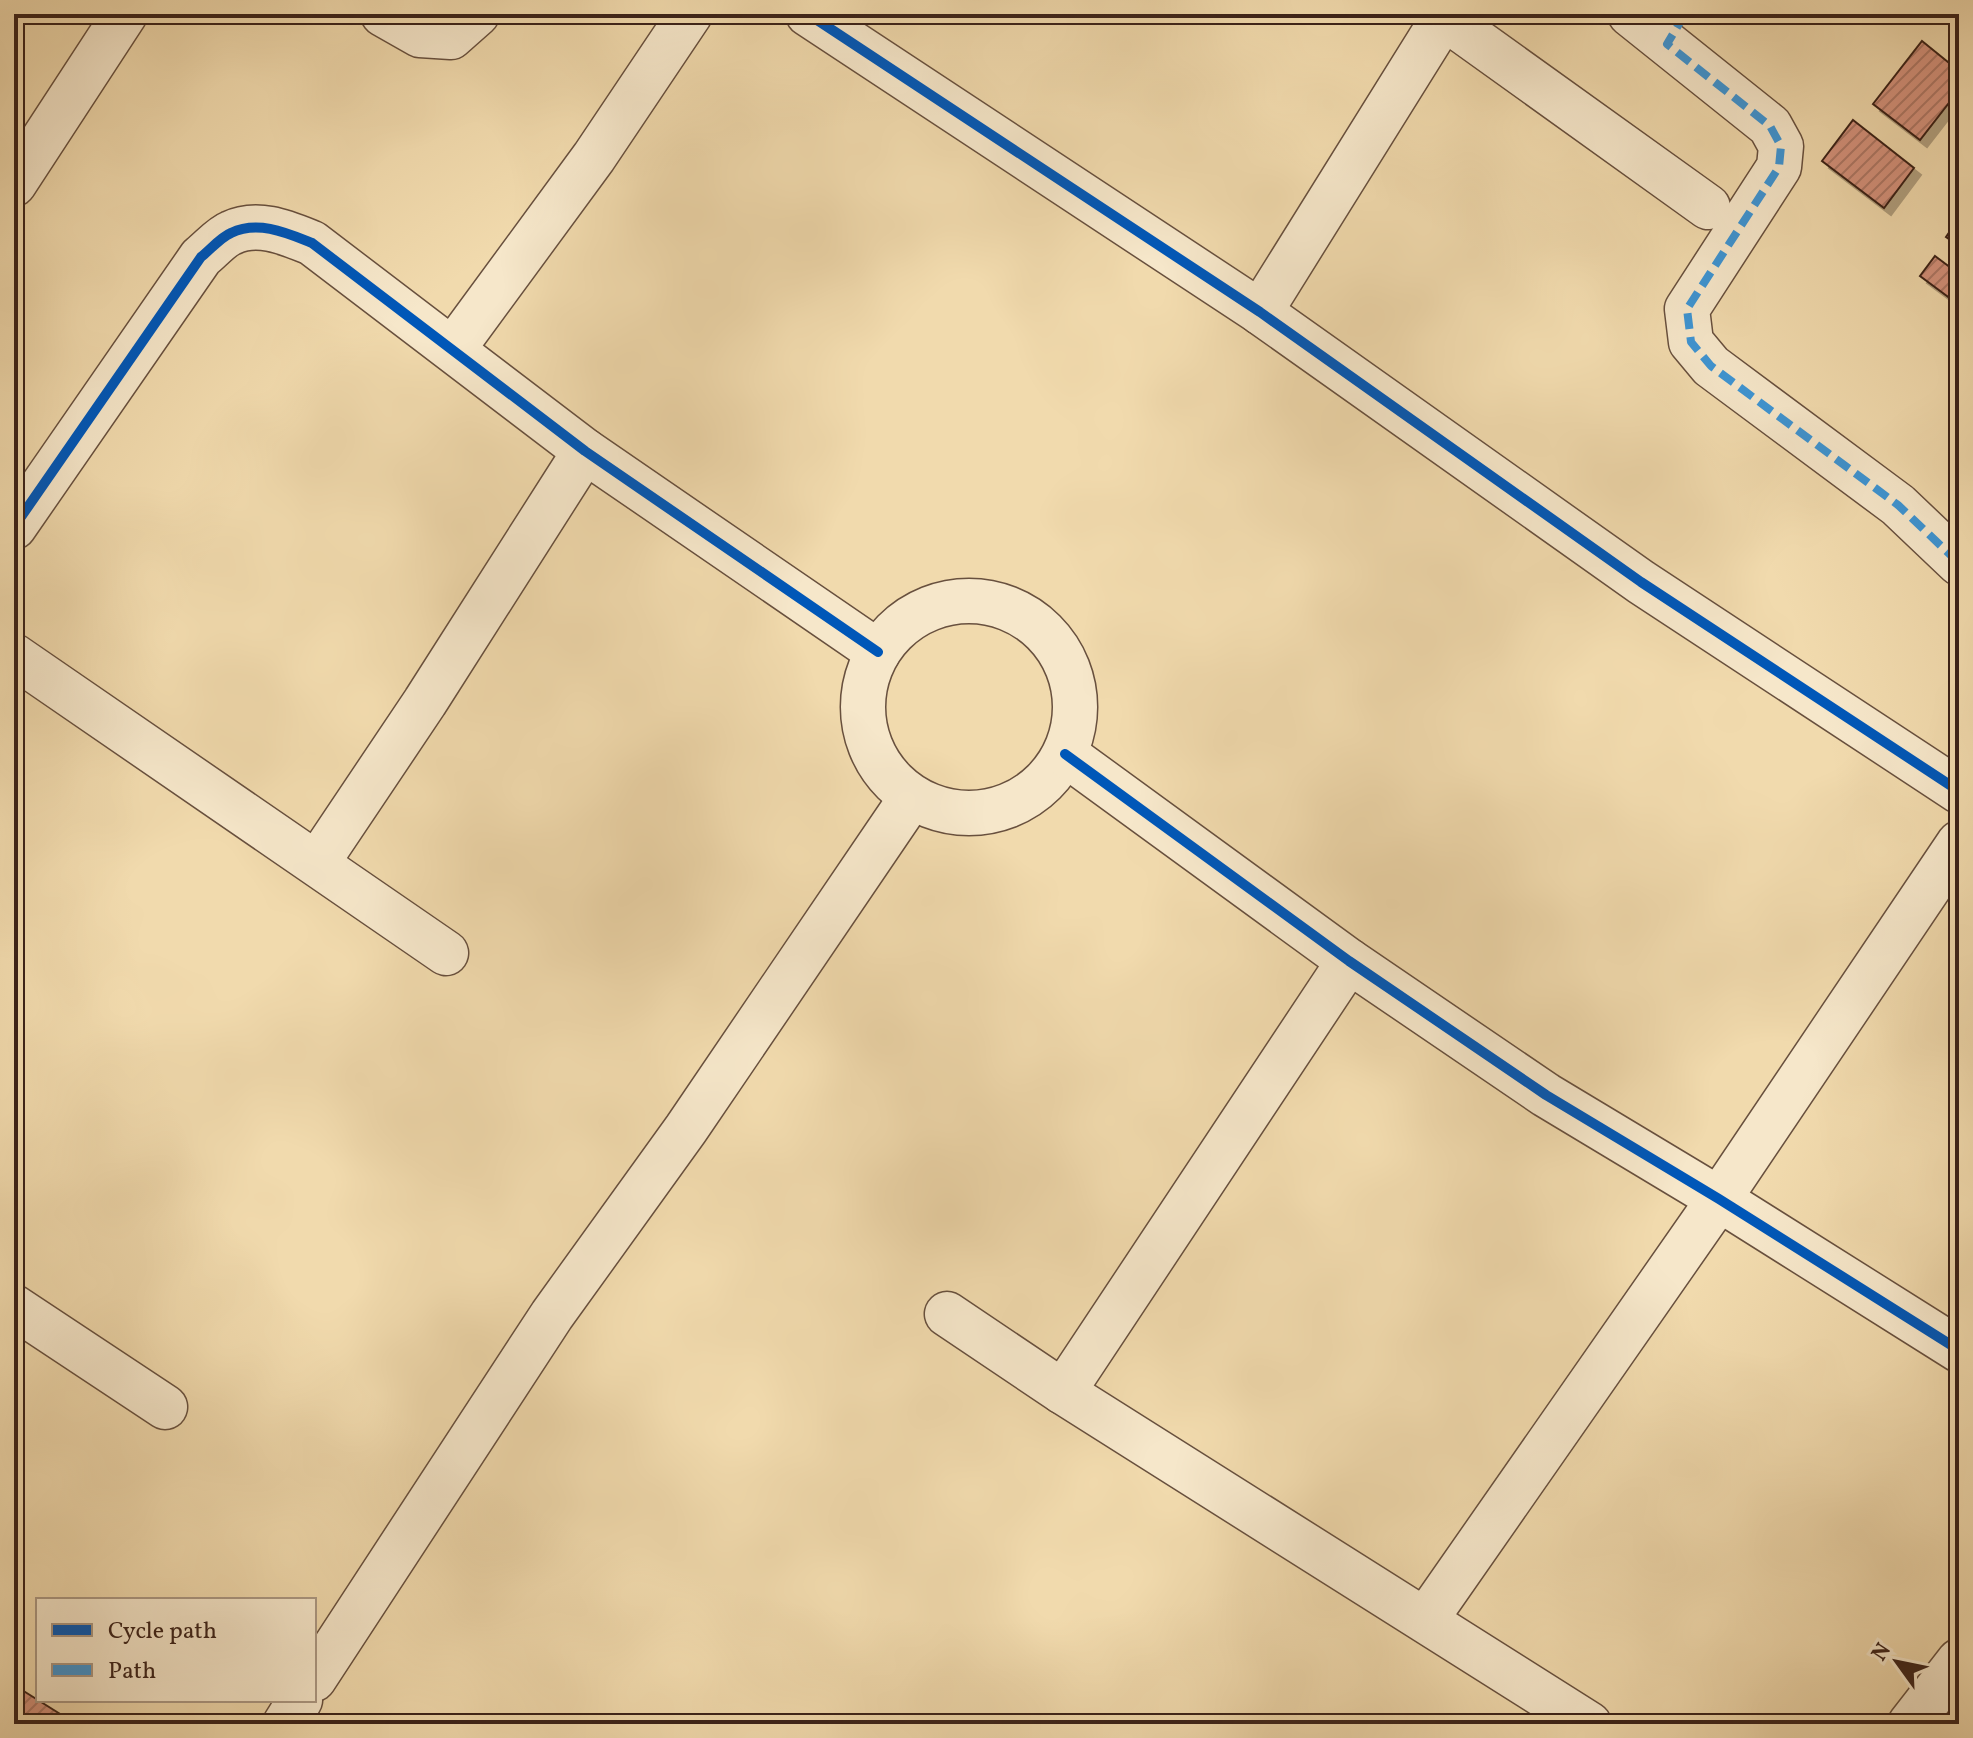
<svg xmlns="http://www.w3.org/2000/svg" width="1973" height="1738" font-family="Vollkorn,serif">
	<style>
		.building { fill: url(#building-hatch); stroke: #3b2219; stroke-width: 2; filter: url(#shadow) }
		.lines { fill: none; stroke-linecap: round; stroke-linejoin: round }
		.minor-casing { stroke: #68503e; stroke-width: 47 }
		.minor { stroke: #f6e7ca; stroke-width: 44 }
		.quiet { stroke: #3e95d4; stroke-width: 8; stroke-dasharray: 16 8; stroke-linecap: butt }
		.cycleway-casing { stroke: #f6e7ca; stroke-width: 15 }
		.cycleway { stroke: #0057b8; stroke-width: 10 }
	</style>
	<defs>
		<pattern id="building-hatch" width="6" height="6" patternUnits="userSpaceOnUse" patternTransform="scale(2)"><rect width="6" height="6" fill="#d4927c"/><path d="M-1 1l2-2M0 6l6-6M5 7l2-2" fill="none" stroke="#ad7765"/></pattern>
		<filter id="shadow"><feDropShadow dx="7" dy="7" stdDeviation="0" flood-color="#0004"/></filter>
	</defs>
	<rect width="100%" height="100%" fill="#f1daad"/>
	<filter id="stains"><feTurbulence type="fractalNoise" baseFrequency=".0025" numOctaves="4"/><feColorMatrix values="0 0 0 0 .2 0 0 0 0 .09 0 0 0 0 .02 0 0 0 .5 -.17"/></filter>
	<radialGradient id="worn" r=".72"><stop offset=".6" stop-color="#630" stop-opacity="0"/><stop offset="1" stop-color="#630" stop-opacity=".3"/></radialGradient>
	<g class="building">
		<polygon points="1922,41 1959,71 1959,90 1920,140 1873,104"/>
		<polygon points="1853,120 1914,168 1884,208 1822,161"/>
		<polygon points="1959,218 1959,246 1946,237"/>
		<polygon points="1935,256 1959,274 1959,305 1920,276"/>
		<polygon points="14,1685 76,1724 14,1724"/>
	</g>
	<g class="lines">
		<defs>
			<g id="minor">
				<polyline points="383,14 420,35 451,37 477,14"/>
				<polyline points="808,14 1260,312 1641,582 1959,791"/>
				<polyline points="1439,14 1708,207"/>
				<polyline points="1630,14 1770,126 1781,146 1779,167 1687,309 1691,342 1711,366 1898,505 1959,563"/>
				<polyline points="14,184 125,14"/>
				<polyline points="1260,312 1444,17"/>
				<polyline points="453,349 594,157 690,14"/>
				<path d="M14,527l187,-270c9,-7 20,-20 30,-24 27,-13 56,0 81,10l273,208 293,201"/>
				<circle cx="969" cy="707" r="106"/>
				<polyline points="14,656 446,953"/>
				<polyline points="1065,754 1349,961 1546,1095 1719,1199 1959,1350"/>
				<polyline points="317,863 425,702 585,451"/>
				<polyline points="14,1307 165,1407"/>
				<polyline points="947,1314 1063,1392 1589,1724"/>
				<polyline points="1063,1392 1349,961"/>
				<polyline points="1426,1619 1719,1199 1959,843"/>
				<polyline points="314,1679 552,1315 686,1129 911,798"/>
				<polyline points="285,1724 300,1700"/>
				<polyline points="1910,1724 1959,1661"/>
			</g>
		</defs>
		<use href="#minor" class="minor-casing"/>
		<use href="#minor" class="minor"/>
		<polyline class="quiet" points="1685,14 1667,44 1770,126 1781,146 1779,167 1687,309 1691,342 1711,366 1898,505 1959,563"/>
		<defs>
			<g id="cycleway">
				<polyline points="808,14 1260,312 1641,582 1959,791"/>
				<path d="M14,527l187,-270c9,-7 20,-20 30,-24 27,-13 56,0 81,10l273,208 293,201"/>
				<polyline points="1065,754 1349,961 1546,1095 1719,1199 1959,1350"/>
			</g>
		</defs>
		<use href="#cycleway" class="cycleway-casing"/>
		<use href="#cycleway" class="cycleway"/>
	</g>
	<rect width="1973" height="1738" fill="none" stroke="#f1daad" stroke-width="48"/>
	<rect x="16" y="16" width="1941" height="1706" fill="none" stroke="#3b2219" stroke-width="4"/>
	<rect x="24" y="24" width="1925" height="1690" fill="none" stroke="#3b2219" stroke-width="2"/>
	<rect x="36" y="1598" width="280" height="104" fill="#f6e7ca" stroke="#ab9883" stroke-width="2"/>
	<rect x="52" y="1624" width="40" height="12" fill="#0057b8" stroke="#ab9883" stroke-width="2"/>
	<text x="108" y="1638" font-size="24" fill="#3b2219">Cycle path</text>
	<rect x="52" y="1664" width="40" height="12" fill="#3e95d4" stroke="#ab9883" stroke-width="2"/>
	<text x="108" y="1678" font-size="24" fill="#3b2219">Path</text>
	<g transform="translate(1897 1662) rotate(303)" stroke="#f6e7ca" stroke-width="6" paint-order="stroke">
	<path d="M0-6L14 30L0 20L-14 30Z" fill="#3b2219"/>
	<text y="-12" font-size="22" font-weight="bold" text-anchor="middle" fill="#3b2219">N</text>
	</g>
	<rect width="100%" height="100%" filter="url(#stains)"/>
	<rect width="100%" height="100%" fill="url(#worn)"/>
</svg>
